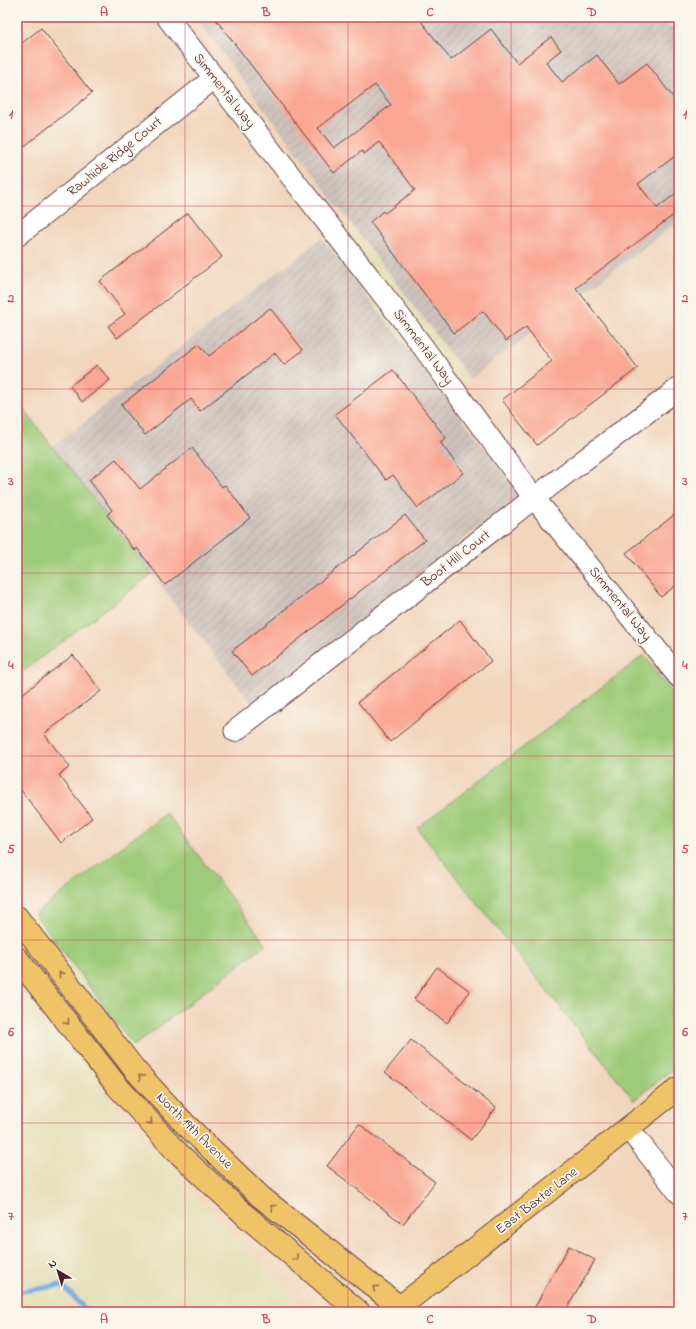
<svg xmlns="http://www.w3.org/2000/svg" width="696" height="1329" font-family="'Indie Flower',sans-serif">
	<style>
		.built { fill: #f1d5bd }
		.industrial { fill: url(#industrial-furrows) }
		.grass { fill: #9ecb79; stroke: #747552 }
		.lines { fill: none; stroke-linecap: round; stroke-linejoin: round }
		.stream { stroke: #74abe2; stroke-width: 5 }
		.building { fill: #f9a692; fill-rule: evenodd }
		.minor-casing { stroke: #613c41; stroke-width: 23 }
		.major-casing { stroke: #613c41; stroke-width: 24 }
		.minor { stroke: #fff; stroke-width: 21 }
		.major { stroke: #efc469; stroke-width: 22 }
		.oneway { stroke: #946947 }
		.grid { fill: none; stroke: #d1495b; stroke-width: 1; stroke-opacity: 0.55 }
		.labels { text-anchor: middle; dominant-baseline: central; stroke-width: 3.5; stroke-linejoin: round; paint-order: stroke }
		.street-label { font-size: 14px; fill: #4a1f2b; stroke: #fbf7ec }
		.neatline { fill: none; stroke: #d1495b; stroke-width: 1.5 }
		.grid-label { font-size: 13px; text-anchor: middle; font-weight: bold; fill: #d1495b }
	</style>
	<defs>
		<pattern id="industrial-furrows" width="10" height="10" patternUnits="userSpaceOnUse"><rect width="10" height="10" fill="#cec1ba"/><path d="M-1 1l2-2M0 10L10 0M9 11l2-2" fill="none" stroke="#b2a5a0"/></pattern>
	</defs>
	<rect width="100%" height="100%" fill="#fbf7ec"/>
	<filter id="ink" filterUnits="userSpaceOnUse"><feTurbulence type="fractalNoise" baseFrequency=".025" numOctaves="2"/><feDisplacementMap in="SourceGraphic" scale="8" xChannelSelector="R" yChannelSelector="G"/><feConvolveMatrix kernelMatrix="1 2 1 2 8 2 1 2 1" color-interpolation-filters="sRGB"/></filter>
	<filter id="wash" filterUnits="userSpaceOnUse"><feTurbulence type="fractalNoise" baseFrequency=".012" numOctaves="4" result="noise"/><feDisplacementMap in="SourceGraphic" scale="16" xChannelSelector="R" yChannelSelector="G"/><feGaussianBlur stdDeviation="0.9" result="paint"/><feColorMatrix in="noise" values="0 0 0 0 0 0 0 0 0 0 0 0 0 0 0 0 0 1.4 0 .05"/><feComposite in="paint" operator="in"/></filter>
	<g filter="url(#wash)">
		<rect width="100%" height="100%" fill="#e6e0bc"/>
		<g class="built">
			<polygon points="17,17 195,17 348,220 322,238 53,446 17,401"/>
			<polygon points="679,221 679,702 643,655 634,1100 679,1064 679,1312 310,1312 303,1307 232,1234 132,1127 93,1077 266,943 166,813 35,914 17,891 17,676 152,574 252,704 521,495 446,399 470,379"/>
		</g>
		<g class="industrial">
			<polygon points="195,17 651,17 679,30 679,221 470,379 348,220"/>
			<polygon points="322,238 521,495 252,704 53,446"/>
		</g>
		<g class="grass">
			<polygon points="17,401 152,574 17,676"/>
			<polygon points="644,655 679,702 679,1064 634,1100 417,828"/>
			<polygon points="166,813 266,944 134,1046 35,914"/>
		</g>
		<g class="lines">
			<polyline class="stream" points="17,1289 18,1292 62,1285 88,1312"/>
		</g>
		<g id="blocks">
			<g class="building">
				<path d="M214,17h204l33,43 40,-31 26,34 34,-26 10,13 -15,12 16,20 35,-27 22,29 28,-21 32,42v48l-41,31 19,24 22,-17v20l-103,77 62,80 -101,77 -35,-45 50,-39 -26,-34 -20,14 -23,-30 -29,22 -84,-111 13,-11 2,2 30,-23 -36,-48 -15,12 -2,-3 -28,22zM375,85l16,20 -57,43 -16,-20z"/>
				<polygon points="41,28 92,93 17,152 17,47"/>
				<polygon points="188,213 222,257 117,338 108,326 125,314 100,281"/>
				<polygon points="270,308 303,350 284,365 275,353 200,411 191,399 145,435 121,405 199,344 209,356"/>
				<polygon points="97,365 110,380 82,402 70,386"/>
				<polygon points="393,370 446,438 440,442 463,473 418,508 393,475 386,480 335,414"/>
				<polygon points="192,448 222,487 225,485 250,518 165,585 137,548 135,551 107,515 112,510 89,480 116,459 140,489"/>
				<polygon points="679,511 679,583 661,597 626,553"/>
				<polygon points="405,515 425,540 252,676 232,651"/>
				<polygon points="460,620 491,661 390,742 358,702"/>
				<polygon points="73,655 101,691 44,734 70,767 59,775 92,818 61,843 17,785 17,698"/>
				<polygon points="437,967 470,991 447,1023 414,999"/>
				<polygon points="411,1040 496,1108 471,1140 385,1072"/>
				<polygon points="359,1124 435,1182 403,1224 327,1166"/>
				<polygon points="569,1246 595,1260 565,1312 532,1312"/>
			</g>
		</g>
	</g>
	<g filter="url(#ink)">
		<use href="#blocks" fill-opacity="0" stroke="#613c41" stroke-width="1"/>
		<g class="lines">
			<defs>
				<g id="minor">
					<polyline points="167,17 409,328 534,498 679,677"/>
					<polyline points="17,236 213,79"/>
					<polyline points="235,731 534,498 679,388"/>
					<polyline points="629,1129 679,1193"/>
				</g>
				<g id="major">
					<polyline points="17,917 135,1070 184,1123 261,1197 406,1312"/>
					<polyline points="17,958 117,1086 175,1150 246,1216 359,1312"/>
					<polyline points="393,1312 458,1262 679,1088"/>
				</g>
			</defs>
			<use href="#minor" class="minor-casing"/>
			<use href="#major" class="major-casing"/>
			<use href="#minor" class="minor"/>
			<use href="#major" class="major"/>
		</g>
		<defs><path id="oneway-chevron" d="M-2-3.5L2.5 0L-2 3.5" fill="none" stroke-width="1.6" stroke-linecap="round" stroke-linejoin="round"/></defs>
		<g class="oneway">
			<use href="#oneway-chevron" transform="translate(61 974) rotate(-128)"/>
			<use href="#oneway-chevron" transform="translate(67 1022) rotate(52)"/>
			<use href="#oneway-chevron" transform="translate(141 1077) rotate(-133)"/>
			<use href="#oneway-chevron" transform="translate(150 1122) rotate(48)"/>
			<use href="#oneway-chevron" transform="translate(273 1207) rotate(-141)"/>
			<use href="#oneway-chevron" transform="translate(296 1258) rotate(40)"/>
			<use href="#oneway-chevron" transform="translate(375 1288) rotate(-141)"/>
		</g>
	</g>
	<path class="grid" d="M185,17v1295M348,17v1295M511,17v1295M17,206h662M17,389h662M17,573h662M17,756h662M17,940h662M17,1123h662"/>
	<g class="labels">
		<g class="street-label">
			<text transform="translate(224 91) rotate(52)">Simmental Way</text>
			<text transform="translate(115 157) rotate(-39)">Rawhide Ridge Court</text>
			<text transform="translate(423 347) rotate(53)">Simmental Way</text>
			<text transform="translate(456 559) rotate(-38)">Boot Hill Court</text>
			<text transform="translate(620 604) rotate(51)">Simmental Way</text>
			<text transform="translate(194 1131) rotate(45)">North 19th Avenue</text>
			<text transform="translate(537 1201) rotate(-38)">East Baxter Lane</text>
		</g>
	</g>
	<rect width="696" height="1329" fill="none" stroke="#fbf7ec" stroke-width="44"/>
	<g transform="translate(58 1271) rotate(322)" stroke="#fbf7ec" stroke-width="3" paint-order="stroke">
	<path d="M0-3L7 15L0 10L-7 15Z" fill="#4a1f2b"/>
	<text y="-6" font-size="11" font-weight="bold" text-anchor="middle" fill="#4a1f2b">N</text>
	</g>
	<rect x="22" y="22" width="652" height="1285" class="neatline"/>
	<g class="grid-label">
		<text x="104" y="16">A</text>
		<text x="266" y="16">B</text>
		<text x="430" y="16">C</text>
		<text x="592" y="16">D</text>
		<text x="11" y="118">1</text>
		<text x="685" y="118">1</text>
		<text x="11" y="302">2</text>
		<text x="685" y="302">2</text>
		<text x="11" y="485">3</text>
		<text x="685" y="485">3</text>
		<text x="11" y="669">4</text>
		<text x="685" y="669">4</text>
		<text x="11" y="853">5</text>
		<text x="685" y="853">5</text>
		<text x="11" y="1036">6</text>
		<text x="685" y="1036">6</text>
		<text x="11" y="1220">7</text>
		<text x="685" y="1220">7</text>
		<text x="104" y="1323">A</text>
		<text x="266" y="1323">B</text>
		<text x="430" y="1323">C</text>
		<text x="592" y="1323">D</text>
	</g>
</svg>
